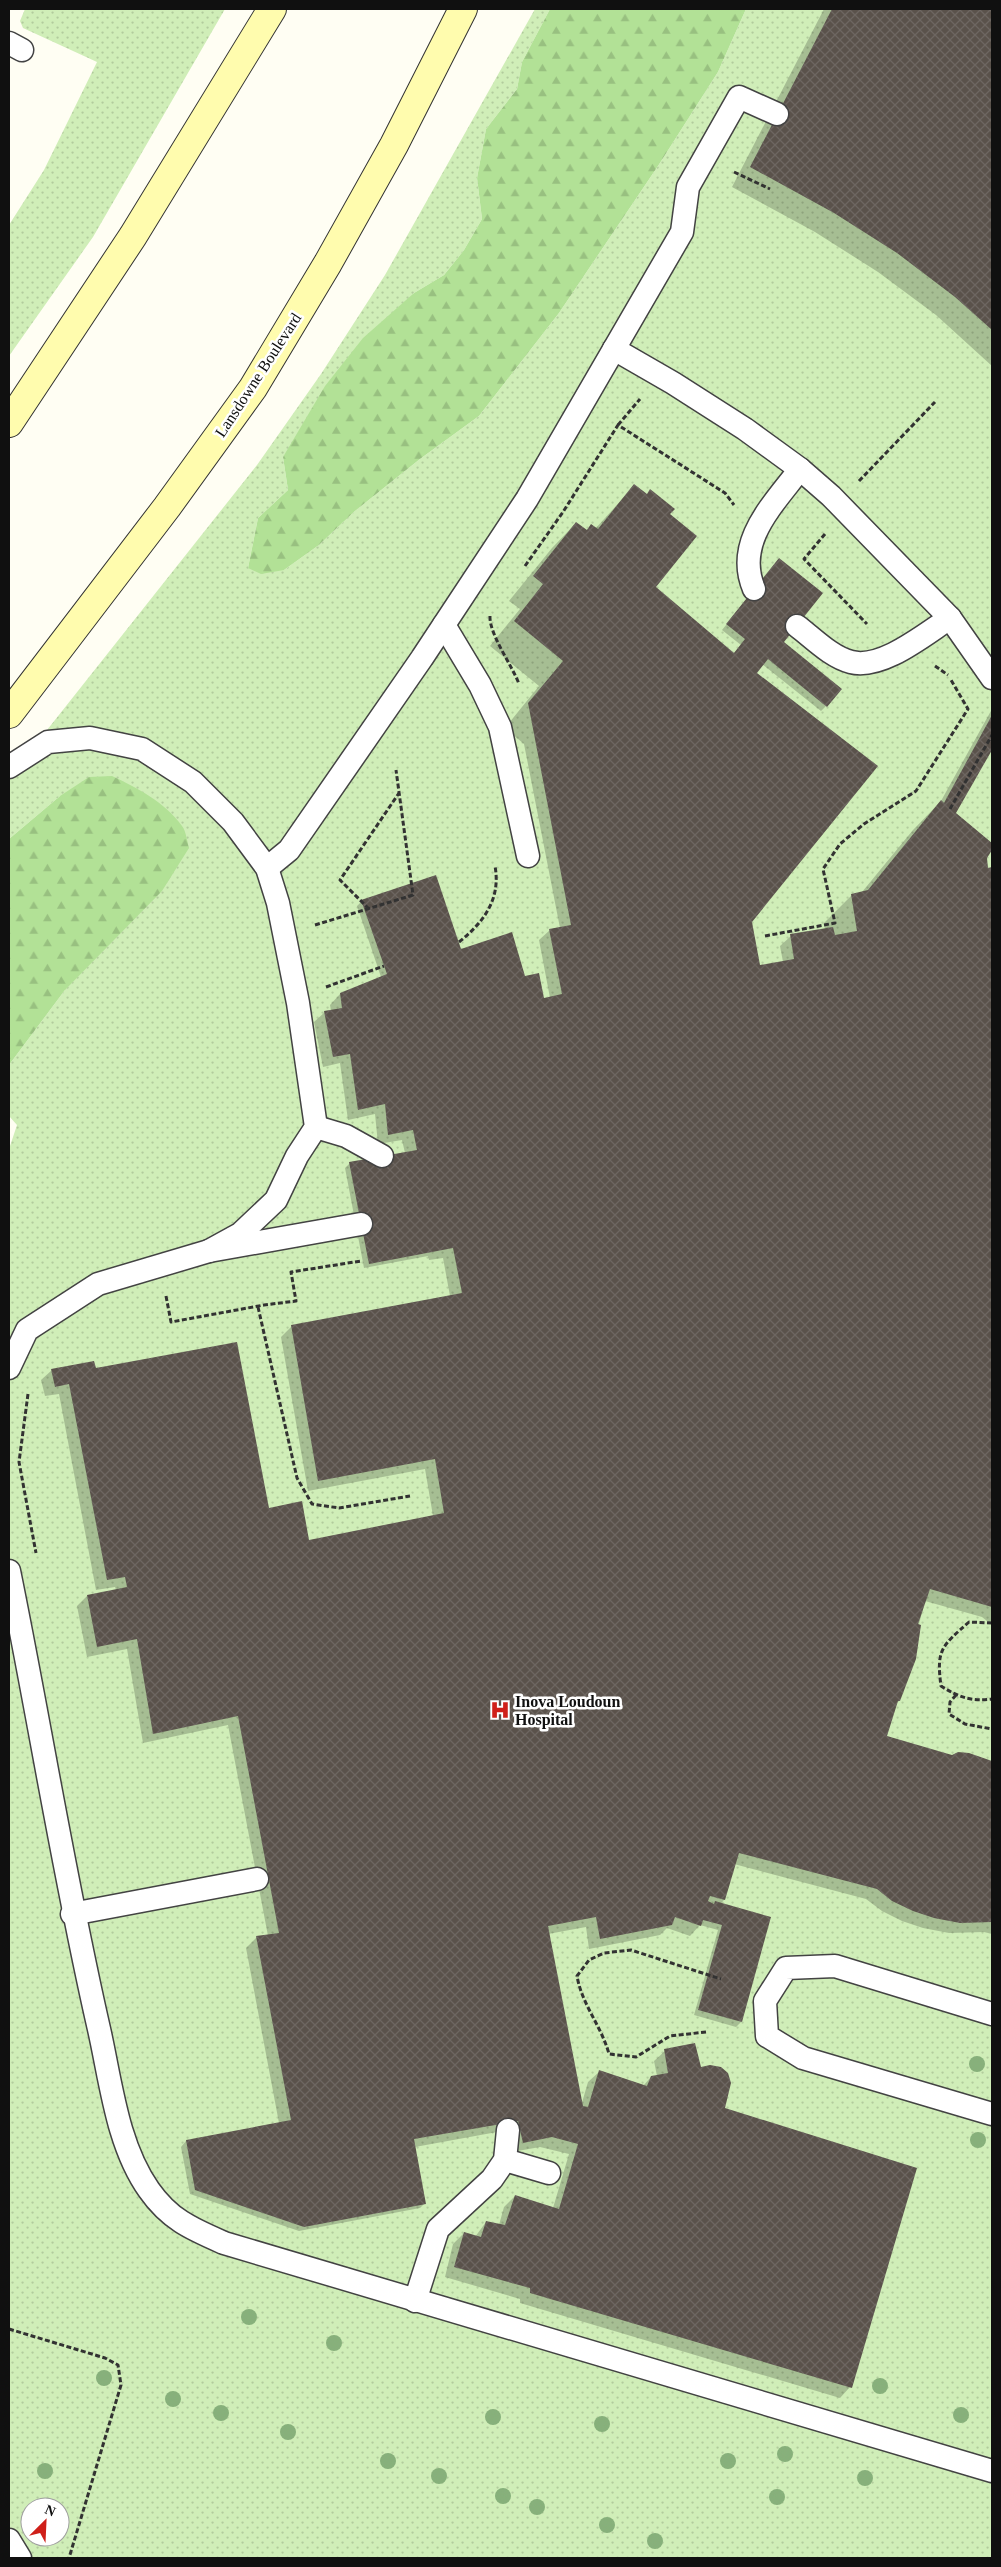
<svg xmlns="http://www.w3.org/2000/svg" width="1001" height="2567" font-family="Georgia,serif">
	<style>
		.grass { fill: url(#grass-dots); fill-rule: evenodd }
		.forest { fill: url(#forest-firs) }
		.shadow { fill: #0003 }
		.building { fill: url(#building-cross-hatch) }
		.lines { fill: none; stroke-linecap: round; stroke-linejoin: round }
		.service-casing { stroke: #434343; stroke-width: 25 }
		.secondary-casing { stroke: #323232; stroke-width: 30 }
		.path { stroke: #323232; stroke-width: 3; stroke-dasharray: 5 2.5; stroke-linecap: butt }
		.service { stroke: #fff; stroke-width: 22 }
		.secondary { stroke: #fffcae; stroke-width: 28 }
		.tree { fill: #87b07b }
		.labels { text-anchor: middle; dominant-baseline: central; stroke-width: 5; stroke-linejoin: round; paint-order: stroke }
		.street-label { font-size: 16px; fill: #101010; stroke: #fff }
		.poi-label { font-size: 16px; font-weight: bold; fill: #101010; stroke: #fff; text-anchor: start }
	</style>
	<defs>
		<pattern id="grass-dots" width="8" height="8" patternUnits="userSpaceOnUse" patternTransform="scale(1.25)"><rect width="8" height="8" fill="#d0eeb8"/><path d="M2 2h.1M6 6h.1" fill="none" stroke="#b2cb9d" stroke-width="1.8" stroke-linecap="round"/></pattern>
		<pattern id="forest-firs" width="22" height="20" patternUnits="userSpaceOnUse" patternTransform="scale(1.25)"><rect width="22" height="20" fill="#b2e196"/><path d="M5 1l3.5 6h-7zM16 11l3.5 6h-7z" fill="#98c080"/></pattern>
		<pattern id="building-cross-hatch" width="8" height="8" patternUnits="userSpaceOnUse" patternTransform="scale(1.25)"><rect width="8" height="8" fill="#5a524b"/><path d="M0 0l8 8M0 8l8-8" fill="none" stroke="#6d6661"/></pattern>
	</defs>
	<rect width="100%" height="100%" fill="#fffef3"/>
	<g class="grass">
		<polygon points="25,9 225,9 93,237 9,356 9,225 44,170 97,62 23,28 20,21"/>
		<path d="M535,9h15l-28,53 -5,27 -31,40 -9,49 5,41 -18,31 -20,25 -30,18 -131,164 5,33 -30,28 -10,50 36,2 35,-25 36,-34 65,-52 59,-43 80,-103 99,-147 60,-94 28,-63h246v2549h-983v-1409l8,-24 -8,-9v-51l56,-75 -5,-194 -51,43v-61l248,-313 64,-91 64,-99zM30,2507h30v30h-30z"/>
	</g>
	<g class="forest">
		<polygon points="550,9 746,9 718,72 658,166 559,313 479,416 420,459 355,511 319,545 284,570 261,574 248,568 258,518 288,490 283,457 325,386 363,338 414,293 444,275 464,250 482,219 477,178 486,129 517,89 522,62"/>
		<path d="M112,776c25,12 53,26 70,50 4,5 5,15 7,22l-27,43 -97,99 -56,75v-226l51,-43 29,-19z"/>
	</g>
	<g class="shadow">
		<polygon points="824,9 992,9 992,366 936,315 878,272 815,232 732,187"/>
		<polygon points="634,486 668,514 654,587 733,654 741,645 722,630 774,565 782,642 826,706 821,711 762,664 755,673 751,921 759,967 783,962 780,946 791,936 825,930 824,923 852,895 862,892 913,830 941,801 992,709 992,748 955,813 992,845 985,857 987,869 992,868 992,1625 982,1617 925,1601 899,1701 895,1705 886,1737 952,1756 969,1754 992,1764 992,1934 984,1932 949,1933 923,1928 902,1921 882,1911 866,1899 734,1864 724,1900 720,1904 770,1918 741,2022 736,2027 694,2015 718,1930 700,1925 690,1936 667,1928 660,1935 589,1949 586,1927 548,1934 581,2106 588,2082 599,2072 643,2086 651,2077 657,2076 654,2061 665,2051 700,2069 723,2109 850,2387 840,2398 520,2303 520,2299 445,2277 453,2244 464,2233 475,2237 486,2222 499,2225 504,2207 515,2196 553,2208 569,2154 540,2147 512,2152 508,2130 415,2147 425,2203 420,2208 299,2231 190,2194 181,2147 186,2141 279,2123 246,1948 256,1938 268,1936 228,1725 143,1743 127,1649 87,1657 77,1606 87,1596 116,1590 115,1587 96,1590 59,1394 45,1396 41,1380 52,1370 95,1370 308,1542 433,1516 425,1469 308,1491 281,1337 292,1326 450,1296 443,1258 429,1260 428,1256 364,1268 345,1168 350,1163 405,1153 402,1140 378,1144 375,1114 348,1120 340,1063 323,1067 314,1022 325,1012 331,1011 330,1005 340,994 381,977 357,906 362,901 524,978 543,999 550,998 539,940 550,930 560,928 524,744 505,728 539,686 490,646 520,609 509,601 552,548 576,523 586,531 591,525 595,529"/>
	</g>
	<g class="building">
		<polygon points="832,9 992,9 992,330 955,297 897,253 834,213 750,167"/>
		<polygon points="634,484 647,494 650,489 675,509 670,514 697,536 656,587 734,653 745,639 726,624 779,558 823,593 784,642 842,689 827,707 768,659 757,673 878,766 752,922 760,965 794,959 790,934 833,927 835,935 857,931 851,894 868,890 941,800 944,803 992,715 992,750 956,813 992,843 992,850 987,858 988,868 992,867 992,1607 930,1589 918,1624 921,1625 916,1659 900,1701 898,1701 887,1736 952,1755 958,1752 969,1753 992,1761 992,1922 960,1923 934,1918 913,1911 892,1901 877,1889 739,1853 725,1900 710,1896 708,1901 714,1904 715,1901 771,1917 742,2022 698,2010 722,1925 703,1920 701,1926 675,1917 672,1925 600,1939 596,1917 548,1926 583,2106 588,2107 599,2070 647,2086 651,2076 668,2073 664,2049 695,2043 701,2067 710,2065 721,2067 728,2073 731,2083 725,2108 917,2168 852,2388 530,2293 530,2288 454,2267 464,2232 481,2237 486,2221 505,2225 515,2195 559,2209 578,2144 552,2137 523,2143 518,2121 414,2139 426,2204 304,2227 195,2190 186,2140 291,2120 256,1936 279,1933 238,1716 153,1734 137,1639 97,1647 87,1595 127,1587 125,1577 107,1580 69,1384 55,1387 51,1369 94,1361 96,1368 237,1342 269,1508 302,1501 309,1540 444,1513 435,1459 318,1481 291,1325 462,1293 453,1248 369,1264 349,1162 417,1150 413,1130 388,1135 385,1104 358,1110 350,1054 333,1057 324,1011 342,1008 340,993 387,974 361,900 436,875 461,949 512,932 525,976 539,973 544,998 562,994 549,929 571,925 528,703 563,661 514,621 543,584 533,576 576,522 587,530 591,524 598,529"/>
	</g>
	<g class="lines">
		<defs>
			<g id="service">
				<polyline points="9,43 22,50"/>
				<polyline points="614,349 673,383 745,429 800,469 831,496 950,618 992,678"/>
				<path d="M754,589c-20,-47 19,-84 46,-120"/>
				<polyline points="444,625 480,685 500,727 528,856"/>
				<path d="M797,626c16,12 34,31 54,36 31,8 74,-28 99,-44"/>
				<polyline points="9,767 48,742 90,738 142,749 193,782 233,822 267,868 278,903 298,1003 316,1127 297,1156 276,1200 240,1234 209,1251"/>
				<polyline points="267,868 289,850 422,658 527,499 682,232 688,187 739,97 777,114"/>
				<polyline points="316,1127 346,1136 382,1156"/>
				<polyline points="9,1368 27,1330 98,1284 209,1251 361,1224"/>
				<path d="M9,1571c31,152 55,306 90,458 12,53 18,116 50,161 21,30 43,39 75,53l768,228"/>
				<polyline points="72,1914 257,1879"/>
				<polyline points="992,2014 835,1966 786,1968 765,2001 767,2036 803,2058 992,2114"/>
				<polyline points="505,2160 549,2173"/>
				<polyline points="415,2301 438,2229 492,2179 505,2160 508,2130"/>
				<polyline points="9,2540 20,2558"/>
			</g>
			<g id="secondary">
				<polyline points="9,423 133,236 272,9"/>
				<polyline points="9,714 167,507 253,388 328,263 394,145 463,9"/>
			</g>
		</defs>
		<use href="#service" class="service-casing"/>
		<use href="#secondary" class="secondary-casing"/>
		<g class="path">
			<polyline points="734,172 770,189"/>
			<polyline points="618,425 640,399"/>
			<polyline points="859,481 935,402"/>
			<polyline points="825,534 804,559 867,624"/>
			<polyline points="525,566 563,512 618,425 725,493 734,505"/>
			<path d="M490,616c-1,18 22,49 29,68"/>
			<polyline points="935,666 948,675"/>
			<polyline points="950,809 992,735"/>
			<polyline points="369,909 340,880 399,793"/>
			<polyline points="315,925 413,895 396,770"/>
			<polyline points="765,936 835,923 823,869 840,844 864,824 916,791 968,709 951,680"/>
			<path d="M459,942c25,-20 42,-43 36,-76"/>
			<polyline points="326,987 384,966"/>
			<polyline points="166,1296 171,1322 264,1305 296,1301 291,1272 361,1261"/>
			<polyline points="258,1307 297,1478 312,1504 339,1508 410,1496"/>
			<polyline points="28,1394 19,1462 36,1553"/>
			<path d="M992,1623l-23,-1c-27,24 -33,27 -28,64 17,11 31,16 51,13"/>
			<polyline points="956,1695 950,1702 949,1714 965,1724 992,1729"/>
			<path d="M706,2032l-36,4 -34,21 -27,-3c-8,-29 -27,-49 -32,-78l12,-16 15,-7 27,-3 90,29"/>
			<polyline points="9,2329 105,2358 118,2365 121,2385 69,2558"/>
		</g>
		<use href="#service" class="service"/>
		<use href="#secondary" class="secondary"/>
	</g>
	<g class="tree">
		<circle cx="977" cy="2064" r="8"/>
		<circle cx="978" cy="2140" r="8"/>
		<circle cx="249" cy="2317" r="8"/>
		<circle cx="334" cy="2343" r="8"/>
		<circle cx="104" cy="2378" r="8"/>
		<circle cx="880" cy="2386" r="8"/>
		<circle cx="173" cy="2399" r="8"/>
		<circle cx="221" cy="2413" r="8"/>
		<circle cx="961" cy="2415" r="8"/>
		<circle cx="493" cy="2417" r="8"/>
		<circle cx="602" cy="2424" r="8"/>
		<circle cx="288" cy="2432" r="8"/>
		<circle cx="785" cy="2454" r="8"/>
		<circle cx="388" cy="2461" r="8"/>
		<circle cx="728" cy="2461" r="8"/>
		<circle cx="45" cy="2471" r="8"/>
		<circle cx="439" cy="2476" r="8"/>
		<circle cx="865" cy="2478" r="8"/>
		<circle cx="503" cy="2496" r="8"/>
		<circle cx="777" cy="2497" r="8"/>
		<circle cx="537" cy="2507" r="8"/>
		<circle cx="607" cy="2525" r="8"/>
		<circle cx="655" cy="2541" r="8"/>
	</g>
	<defs>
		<symbol id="hospital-bare" viewBox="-9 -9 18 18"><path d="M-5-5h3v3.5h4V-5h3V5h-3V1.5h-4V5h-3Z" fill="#cf1f19" stroke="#fff" stroke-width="2.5" paint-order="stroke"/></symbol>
	</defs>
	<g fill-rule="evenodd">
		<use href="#hospital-bare" x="486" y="1696" width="28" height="28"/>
	</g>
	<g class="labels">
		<g class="street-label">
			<text transform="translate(258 375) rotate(-57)">Lansdowne Boulevard</text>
		</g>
		<g class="poi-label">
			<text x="515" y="1701">Inova Loudoun<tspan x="515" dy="18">Hospital</tspan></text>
		</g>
	</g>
	<rect width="1001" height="2567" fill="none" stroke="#101010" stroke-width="20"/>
	<g transform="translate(45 2522) rotate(24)"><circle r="24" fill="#ffffff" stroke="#9f9f9f"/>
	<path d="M0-4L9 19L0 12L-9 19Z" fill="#cf1f19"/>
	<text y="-8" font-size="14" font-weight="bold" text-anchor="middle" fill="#101010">N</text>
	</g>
</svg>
